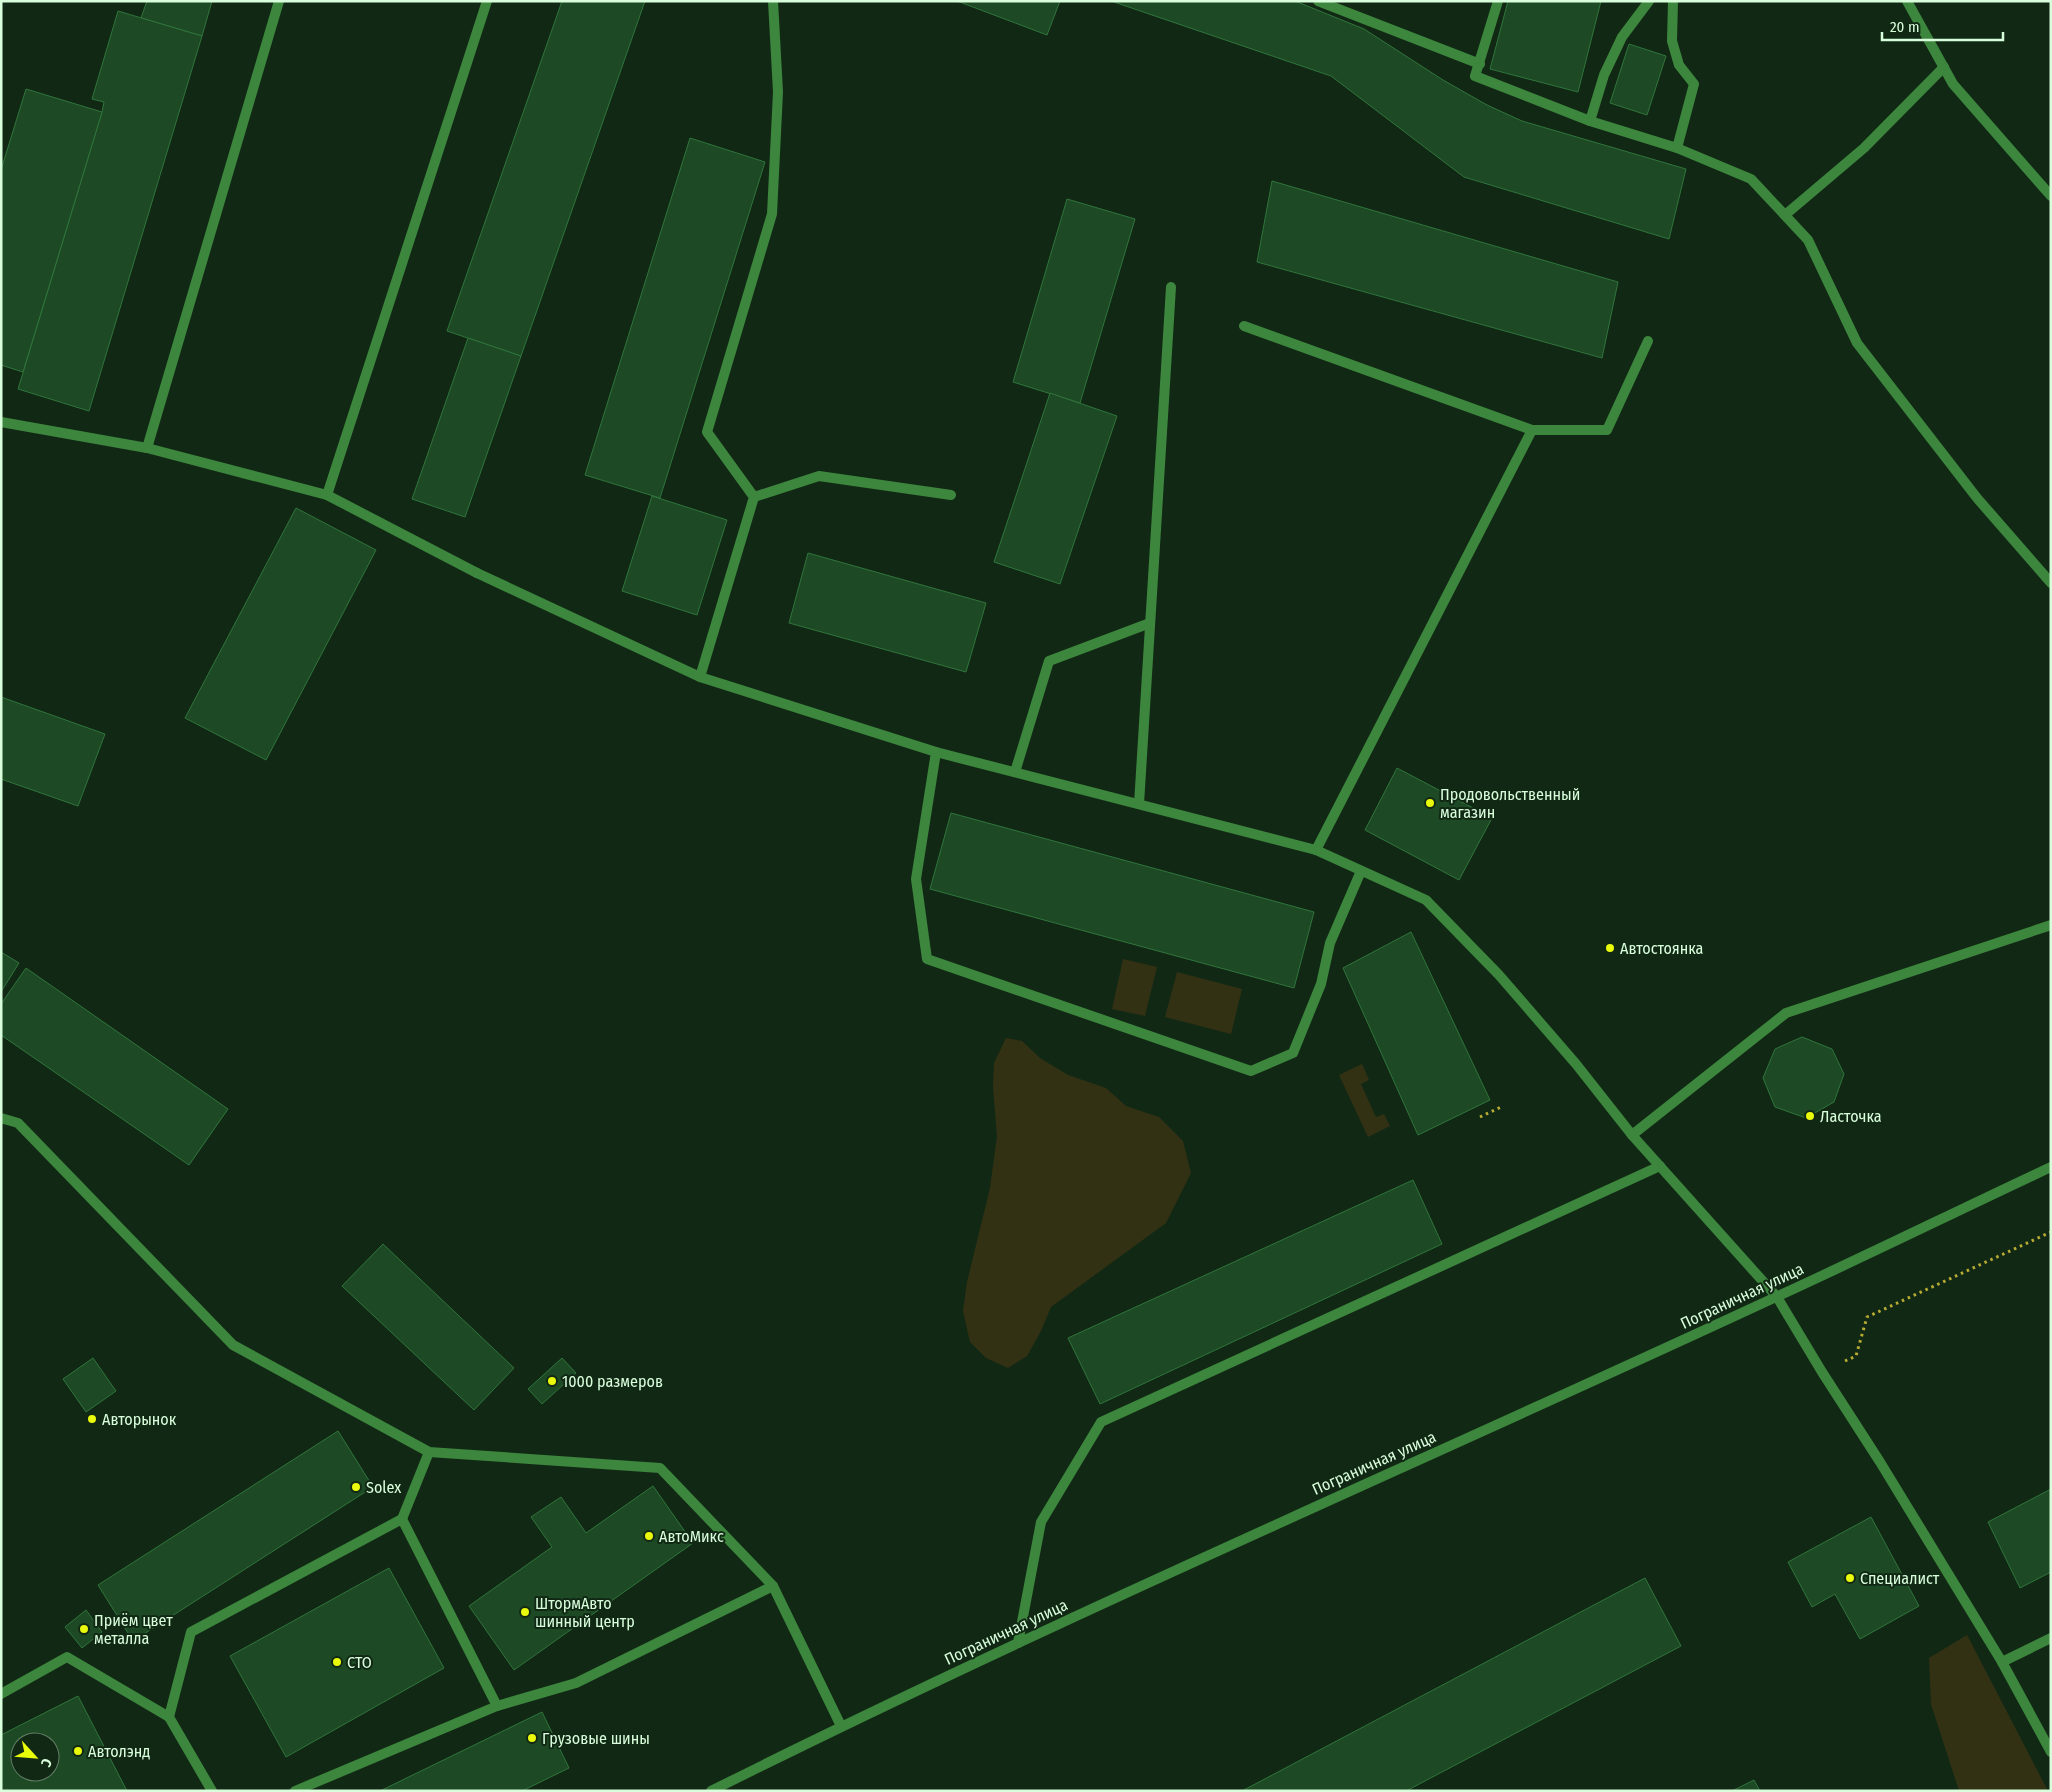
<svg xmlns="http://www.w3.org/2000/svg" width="2052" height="1792" font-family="'Fira Sans Condensed',sans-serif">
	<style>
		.green { fill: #333114 }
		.building { fill: #1d4925; stroke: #30753b; fill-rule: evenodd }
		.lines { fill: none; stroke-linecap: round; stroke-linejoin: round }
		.path { stroke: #b9ac33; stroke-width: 3; stroke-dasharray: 2.5 4; stroke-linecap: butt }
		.service { stroke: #3d863e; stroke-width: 10 }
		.minor { stroke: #3d863e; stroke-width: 10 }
		.tertiary { stroke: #3d863e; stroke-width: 10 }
		.poi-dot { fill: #e9fa0a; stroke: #112914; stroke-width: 2 }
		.labels { text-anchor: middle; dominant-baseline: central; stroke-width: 4; stroke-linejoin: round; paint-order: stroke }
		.poi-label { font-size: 16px; fill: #d9fedc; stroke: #112914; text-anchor: start }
		.street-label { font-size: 16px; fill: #d9fedc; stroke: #112914 }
	</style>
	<rect width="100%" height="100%" fill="#112914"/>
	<g class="green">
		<polygon points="1123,959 1157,967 1145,1016 1112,1009"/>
		<polygon points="1177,972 1242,989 1231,1034 1165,1017"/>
		<polygon points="1006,1038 1022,1041 1040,1058 1068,1075 1106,1088 1126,1106 1159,1117 1183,1141 1191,1173 1166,1223 1051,1307 1041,1331 1027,1356 1008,1368 986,1358 970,1342 963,1311 967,1282 990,1188 997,1136 993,1088 994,1063"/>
		<polygon points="1362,1064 1369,1080 1361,1084 1376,1117 1384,1114 1390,1126 1368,1137 1339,1075"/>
		<polygon points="1967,1635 2048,1791 1959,1791 1931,1704 1929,1658"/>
	</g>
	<g class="building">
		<polygon points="147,1 212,1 202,36 141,18"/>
		<polygon points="562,1 645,1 521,356 447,331"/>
		<polygon points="957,1 1060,1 1047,35"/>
		<polygon points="1111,1 1295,1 1364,29 1443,80 1487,105 1522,121 1686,169 1669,239 1464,177 1331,76"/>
		<polygon points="1508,1 1601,1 1578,92 1490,69"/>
		<polygon points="118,11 202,36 89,411 18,389 102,112 104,102 92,99"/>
		<polygon points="1629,44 1666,56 1647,115 1610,103"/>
		<polygon points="26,89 102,112 23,372 1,365 1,170"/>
		<polygon points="690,138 765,162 660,498 585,475"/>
		<polygon points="1272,181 1618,282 1602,358 1257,262"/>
		<polygon points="1067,199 1135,219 1080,403 1013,382"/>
		<polygon points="468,338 521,356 465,517 412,499"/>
		<polygon points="1050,393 1117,416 1060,584 994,562"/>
		<polygon points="652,496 727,520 697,615 622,591"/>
		<polygon points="296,508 376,550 266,760 185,718"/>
		<polygon points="808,553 986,603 966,672 789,623"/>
		<polygon points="1,697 105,734 78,806 1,779"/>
		<polygon points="1397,768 1492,818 1459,880 1365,830"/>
		<polygon points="951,813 1314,912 1294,988 930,889"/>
		<polygon points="1411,932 1490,1100 1418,1135 1343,968"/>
		<polygon points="1,952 19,963 1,992"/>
		<polygon points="26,968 228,1109 189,1165 1,1035 1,1004"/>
		<polygon points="1802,1037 1832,1049 1844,1074 1834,1102 1806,1118 1775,1107 1763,1078 1775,1049"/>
		<polygon points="1413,1180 1442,1244 1100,1404 1068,1338"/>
		<polygon points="383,1244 514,1368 474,1410 342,1286"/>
		<polygon points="93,1358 116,1391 86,1412 63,1379"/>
		<polygon points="562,1358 576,1373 542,1404 528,1389"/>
		<polygon points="338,1431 373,1487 133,1641 98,1585"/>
		<polygon points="653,1486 693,1543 514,1670 469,1606 552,1547 531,1517 561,1497 586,1533"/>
		<polygon points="2051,1489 2051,1572 2020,1588 1988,1522"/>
		<polygon points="1871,1517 1919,1606 1860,1639 1835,1594 1812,1607 1788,1562"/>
		<polygon points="389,1568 444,1668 286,1757 230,1656"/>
		<polygon points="1645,1578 1681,1646 1406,1791 1242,1791"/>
		<polygon points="86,1610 102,1632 82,1648 65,1627"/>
		<path d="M78,1696l49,95h-126v-56zM20,1742h30v30h-30z"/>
		<polygon points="542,1712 569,1768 522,1791 380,1791"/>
		<polygon points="1754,1780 1760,1791 1732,1791"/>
	</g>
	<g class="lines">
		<g class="path">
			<polyline points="1480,1117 1501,1107"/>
			<polyline points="1845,1361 1856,1356 1867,1317 2051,1232"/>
		</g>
		<g class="service">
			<polyline points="1318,1 1480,64"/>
			<polyline points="1498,1 1475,76 1590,121 1677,148 1694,84 1679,65 1672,41 1673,1"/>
			<polyline points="1907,1 1953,84 2051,196"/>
			<polyline points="1590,121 1604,75 1622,37 1649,1"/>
			<polyline points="1677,148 1751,179 1808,240 1857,343 1977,498 2051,583"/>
			<polyline points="1785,215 1864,148 1944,67"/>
			<polyline points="1244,326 1532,430 1316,850"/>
			<polyline points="1,422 147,448 327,495 477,573"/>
			<polyline points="1532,430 1607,430 1648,341"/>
			<polyline points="147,448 279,1"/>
			<polyline points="327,495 487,1"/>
			<polyline points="754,497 819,476 951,495"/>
			<polyline points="700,677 754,497 707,432 772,214 778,92 773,1"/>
			<polyline points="936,752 916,879 927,959 1251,1071 1293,1053 1321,984 1330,943 1361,871"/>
			<polyline points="1015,772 1049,661 1150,623"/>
			<polyline points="1139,804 1171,287"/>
			<polyline points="1,1118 18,1123 233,1345 429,1452 660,1468 773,1586 841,1726"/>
			<polyline points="1632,1135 1786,1013 2051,925"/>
			<polyline points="402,1519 429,1452"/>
			<polyline points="1018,1643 1041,1522 1101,1422 1660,1166"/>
			<polyline points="2002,1662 2051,1638"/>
			<polyline points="1,1694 67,1657 169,1717"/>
			<polyline points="212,1791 169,1717 191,1632 402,1519 497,1706"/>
			<polyline points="295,1791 497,1706 576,1683 773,1586"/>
		</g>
		<polyline class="minor" points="477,573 700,677 936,752 1316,850 1426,900 1499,975 1576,1064 1632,1135 1777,1297 1822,1372 1880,1462 2002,1662 2051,1752"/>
		<path class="tertiary" d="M711,1791c350,-175 710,-329 1065,-494 92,-42 183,-87 275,-130"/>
	</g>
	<g class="poi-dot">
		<circle cx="1430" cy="803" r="5"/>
		<circle cx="1610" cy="948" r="5"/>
		<circle cx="1810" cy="1116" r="5"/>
		<circle cx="552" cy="1381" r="5"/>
		<circle cx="92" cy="1419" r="5"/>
		<circle cx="356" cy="1487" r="5"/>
		<circle cx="649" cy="1536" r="5"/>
		<circle cx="1850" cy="1578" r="5"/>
		<circle cx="525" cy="1612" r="5"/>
		<circle cx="84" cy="1629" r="5"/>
		<circle cx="337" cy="1662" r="5"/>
		<circle cx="532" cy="1738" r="5"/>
		<circle cx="78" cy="1751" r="5"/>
	</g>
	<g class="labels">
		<g class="poi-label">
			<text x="1440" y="794">Продовольственный<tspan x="1440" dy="18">магазин</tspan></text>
			<text x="1620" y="948">Автостоянка</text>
			<text x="1820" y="1116">Ласточка</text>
			<text x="562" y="1381">1000 размеров</text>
			<text x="102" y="1419">Авторынок</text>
			<text x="366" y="1487">Solex</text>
			<text x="659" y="1536">АвтоМикс</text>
			<text x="1860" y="1578">Специалист</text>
			<text x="535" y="1603">ШтормАвто<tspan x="535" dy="18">шинный центр</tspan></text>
			<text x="94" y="1620">Приём цвет<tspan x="94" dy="18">металла</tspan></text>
			<text x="347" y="1662">СТО</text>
			<text x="542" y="1738">Грузовые шины</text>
			<text x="88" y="1751">Автолэнд</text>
		</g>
		<g class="street-label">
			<text transform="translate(1742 1296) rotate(-25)">Пограничная улица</text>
			<text transform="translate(1374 1463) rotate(-24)">Пограничная улица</text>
			<text transform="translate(1006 1632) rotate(-25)">Пограничная улица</text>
		</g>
	</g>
	<rect width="2052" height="1792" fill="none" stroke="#d9fedc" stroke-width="5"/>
	<g transform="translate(35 1757) rotate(116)"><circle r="24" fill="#112914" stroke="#617e64"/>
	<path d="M0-4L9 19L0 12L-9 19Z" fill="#e9fa0a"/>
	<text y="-8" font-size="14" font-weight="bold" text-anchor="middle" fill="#d9fedc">С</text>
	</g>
	<path d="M1882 32v8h121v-8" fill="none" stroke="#d9fedc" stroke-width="2.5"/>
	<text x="1890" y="32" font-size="15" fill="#d9fedc" stroke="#112914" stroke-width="4" paint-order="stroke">20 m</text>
</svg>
